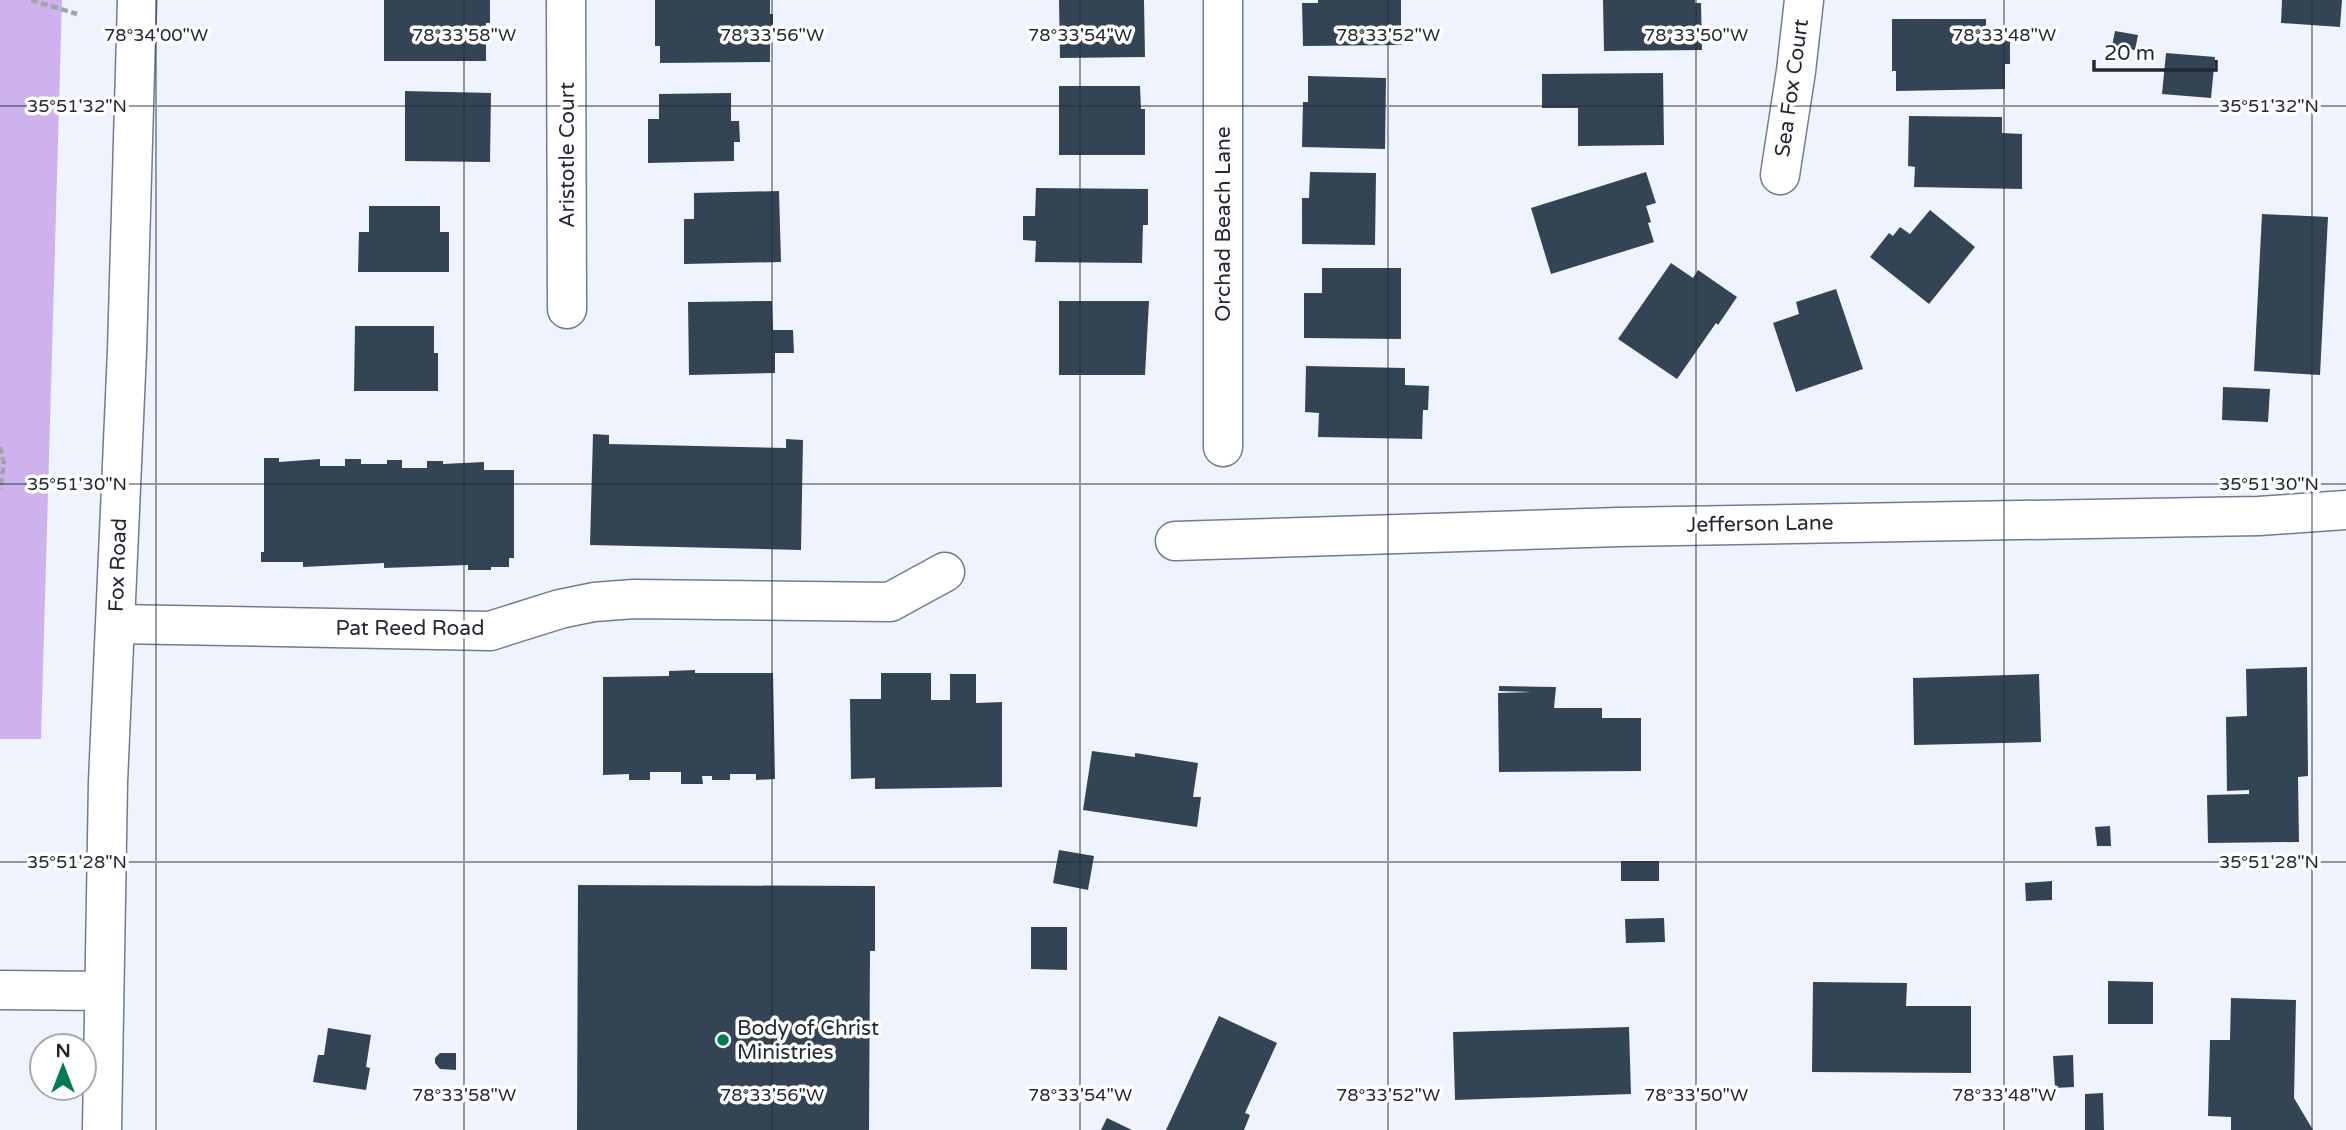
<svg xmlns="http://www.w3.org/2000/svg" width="2346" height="1130" font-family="'Varela Round',sans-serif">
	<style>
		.park { fill: #cdb2ed }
		.building { fill: #334555 }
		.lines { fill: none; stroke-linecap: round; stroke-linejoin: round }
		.minor-casing { stroke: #717c92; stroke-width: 41 }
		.path { stroke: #9fa4ae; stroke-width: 4.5; stroke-dasharray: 7 3.5; stroke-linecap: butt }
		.minor { stroke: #fff; stroke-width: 38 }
		.ticks { fill: none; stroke: #232831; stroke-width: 2; stroke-opacity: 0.45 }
		.poi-dot { fill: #007b58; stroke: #fff; stroke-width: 2.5 }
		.labels { text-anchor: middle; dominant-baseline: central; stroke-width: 7; stroke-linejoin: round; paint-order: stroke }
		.street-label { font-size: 21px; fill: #232831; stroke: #fff }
		.poi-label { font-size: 21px; fill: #232831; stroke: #fff; text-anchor: start }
		.ticks-label { font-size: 18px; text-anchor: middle; fill: #232831; stroke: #fff; stroke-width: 7; stroke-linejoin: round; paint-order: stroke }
	</style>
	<rect width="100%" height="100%" fill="#eef3fd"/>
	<polygon class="park" points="0,0 62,0 41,739 0,739"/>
	<g class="building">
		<polygon points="384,0 490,0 490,23 486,23 486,61 384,61"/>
		<polygon points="655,0 770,0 770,14 773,14 773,34 770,34 770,62 660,63 660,46 655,46"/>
		<polygon points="1059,0 1144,0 1145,57 1060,58"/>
		<polygon points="1318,0 1401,0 1401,45 1303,46 1302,3 1318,3"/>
		<polygon points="1603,0 1695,0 1695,3 1701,3 1702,50 1604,51"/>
		<polygon points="2282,0 2342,0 2340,27 2281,23"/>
		<polygon points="1892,19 1986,19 1986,35 2010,35 2010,64 2005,64 2005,89 1896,91 1896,71 1892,71"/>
		<polygon points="2115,31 2138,35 2135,50 2112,46"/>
		<polygon points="2166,53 2215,57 2211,98 2162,94"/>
		<polygon points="1663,73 1664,145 1578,146 1578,108 1542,108 1542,74"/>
		<polygon points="1308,76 1386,78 1385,149 1302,147 1303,102 1308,102"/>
		<polygon points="1059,86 1140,86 1141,109 1145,109 1145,155 1059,155"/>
		<polygon points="405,91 491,93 490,162 405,161"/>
		<polygon points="731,93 731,121 739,121 740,142 734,142 734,161 648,163 648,119 659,119 659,94"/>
		<polygon points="1909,116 2002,117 2002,133 2022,134 2022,189 1914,187 1915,167 1908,166"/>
		<polygon points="1310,172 1376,173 1375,245 1302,244 1302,198 1309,198"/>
		<polygon points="1646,172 1656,203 1646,206 1651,222 1648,223 1654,242 1551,274 1531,208"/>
		<polygon points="1036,188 1148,189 1148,225 1143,225 1142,263 1035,262 1036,241 1023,240 1023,216 1035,216"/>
		<polygon points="779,191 781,262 684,264 684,219 694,219 694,193"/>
		<polygon points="369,206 440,206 440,232 449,232 449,272 358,272 359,232 369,232"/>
		<polygon points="1930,210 1975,247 1929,304 1870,257 1889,233 1893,236 1900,227 1910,234"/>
		<polygon points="2262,214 2328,217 2320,375 2254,371"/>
		<polygon points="1671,263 1693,278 1698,270 1737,297 1718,325 1716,323 1677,379 1618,339"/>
		<polygon points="1322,268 1401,268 1401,339 1304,338 1304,293 1322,293"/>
		<polygon points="1836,289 1863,369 1796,392 1773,323 1799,314 1796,302"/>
		<polygon points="772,301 773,330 793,330 794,353 775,353 775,373 689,375 688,302"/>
		<polygon points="1059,301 1149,301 1145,375 1059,375"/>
		<polygon points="355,326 434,326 434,353 438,353 438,391 354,391"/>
		<polygon points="1306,366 1405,368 1405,385 1429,386 1428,410 1423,410 1422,439 1318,437 1319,413 1305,412"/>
		<polygon points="2223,387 2270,389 2268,422 2222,420"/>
		<polygon points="593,434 609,435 609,444 786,448 786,439 803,440 801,550 590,545"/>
		<polygon points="264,458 279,458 279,462 320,459 320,466 345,466 345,459 361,459 361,464 387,464 387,460 402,460 402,468 427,468 427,461 443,461 443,464 484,462 484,470 514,470 514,558 509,558 509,567 491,567 491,570 468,570 468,565 384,568 384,563 303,567 303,562 261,562 261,552 264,552"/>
		<polygon points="2307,667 2308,776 2298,777 2299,842 2208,843 2207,795 2249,794 2249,790 2227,791 2226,717 2247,716 2246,669"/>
		<polygon points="695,670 695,673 773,673 775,779 756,780 756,774 730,774 730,780 712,780 712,776 702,776 703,784 681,784 681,772 650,772 650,780 629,780 629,774 603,775 603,677 669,676 669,671"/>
		<polygon points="881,673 931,673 931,700 950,700 950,674 976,674 976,703 1002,702 1002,787 875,789 875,778 851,779 850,699 881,699"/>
		<polygon points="2039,674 2041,742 1914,745 1913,678"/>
		<polygon points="1499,686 1556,687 1554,708 1602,708 1602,718 1641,718 1641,771 1499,772 1498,693 1532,692 1499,691"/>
		<polygon points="1092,751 1135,757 1135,753 1198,763 1193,797 1201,797 1197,827 1083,810"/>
		<polygon points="2110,826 2111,846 2097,846 2095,827"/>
		<polygon points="1059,850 1094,856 1088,890 1053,883"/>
		<rect x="1621" y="861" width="38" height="20"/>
		<polygon points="2052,881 2052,900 2026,901 2025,883"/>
		<polygon points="578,885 875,886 875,951 870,951 869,1130 577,1130"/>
		<polygon points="1664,918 1665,942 1626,943 1625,919"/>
		<polygon points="1031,927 1067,927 1067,970 1031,969"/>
		<polygon points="2108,981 2153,982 2153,1024 2108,1024"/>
		<polygon points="1813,982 1907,983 1906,1006 1971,1006 1971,1073 1812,1072"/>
		<polygon points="2231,998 2296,1000 2294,1098 2313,1130 2231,1130 2231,1117 2208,1116 2210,1040 2230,1040"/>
		<polygon points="1219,1016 1277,1043 1245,1113 1250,1115 1244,1130 1166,1130"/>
		<polygon points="1629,1027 1631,1094 1455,1100 1453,1032"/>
		<polygon points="328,1028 371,1035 366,1067 370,1068 366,1090 313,1082 318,1055 324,1055"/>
		<polygon points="440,1053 456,1053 456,1070 440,1069 435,1063 435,1058"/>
		<polygon points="2073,1055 2074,1087 2055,1088 2053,1056"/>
		<polygon points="2103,1093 2104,1130 2085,1130 2085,1094"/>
		<polygon points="1107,1118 1132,1130 1101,1130"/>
	</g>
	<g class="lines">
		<defs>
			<g id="minor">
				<polyline points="566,0 567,309"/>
				<polyline points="1223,0 1223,447"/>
				<polyline points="1780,175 1796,71 1804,0"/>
				<polyline points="1175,541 1619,527 2259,516 2346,510"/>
				<polyline points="116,624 490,631 560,609 594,602 634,599 890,602 945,572"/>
				<polyline points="0,990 103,991"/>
				<polyline points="102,1130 108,782 127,351 137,0"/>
			</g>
		</defs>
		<use href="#minor" class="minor-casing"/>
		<g class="path">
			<polyline points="31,0 77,14"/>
			<polyline points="0,447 4,464 0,489"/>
		</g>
		<use href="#minor" class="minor"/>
	</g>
	<path class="ticks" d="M156,0v1130M464,0v1130M772,0v1130M1080,0v1130M1388,0v1130M1696,0v1130M2004,0v1130M2312,0v1130M0,106h2346M0,484h2346M0,862h2346"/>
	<circle class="poi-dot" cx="723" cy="1040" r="7"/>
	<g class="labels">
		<g class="street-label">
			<text transform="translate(1792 88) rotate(-82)">Sea Fox Court</text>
			<text transform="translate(567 155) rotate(-90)">Aristotle Court</text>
			<text transform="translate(1223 224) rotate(-90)">Orchad Beach Lane</text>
			<text transform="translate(1760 524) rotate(-1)">Jefferson Lane</text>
			<text transform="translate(118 565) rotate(-88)">Fox Road</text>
			<text x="410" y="628">Pat Reed Road</text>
		</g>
		<g class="poi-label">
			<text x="737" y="1028">Body of Christ<tspan x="737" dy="24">Ministries</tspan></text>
		</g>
	</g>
	<g class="ticks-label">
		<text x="156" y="41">78°34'00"W</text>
		<text x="464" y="41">78°33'58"W</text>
		<text x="772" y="41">78°33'56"W</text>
		<text x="1080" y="41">78°33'54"W</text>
		<text x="1388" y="41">78°33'52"W</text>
		<text x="1696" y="41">78°33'50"W</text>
		<text x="2004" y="41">78°33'48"W</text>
		<text x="77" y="112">35°51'32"N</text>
		<text x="2269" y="112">35°51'32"N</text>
		<text x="77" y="490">35°51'30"N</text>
		<text x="2269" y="490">35°51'30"N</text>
		<text x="77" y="868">35°51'28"N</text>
		<text x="2269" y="868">35°51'28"N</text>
		<text x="464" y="1101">78°33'58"W</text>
		<text x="772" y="1101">78°33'56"W</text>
		<text x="1080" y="1101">78°33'54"W</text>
		<text x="1388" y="1101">78°33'52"W</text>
		<text x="1696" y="1101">78°33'50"W</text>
		<text x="2004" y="1101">78°33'48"W</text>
	</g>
	<g transform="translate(63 1067)"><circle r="33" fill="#ffffff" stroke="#a7a9ad" stroke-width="2"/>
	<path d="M0-5L12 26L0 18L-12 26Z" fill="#007b58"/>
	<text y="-10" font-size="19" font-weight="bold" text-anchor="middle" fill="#232831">N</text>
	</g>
	<path d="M2094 60v10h122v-10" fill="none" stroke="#232831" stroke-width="3.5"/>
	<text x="2104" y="60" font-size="21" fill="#232831" stroke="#ffffff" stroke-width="5" paint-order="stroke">20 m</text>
</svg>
